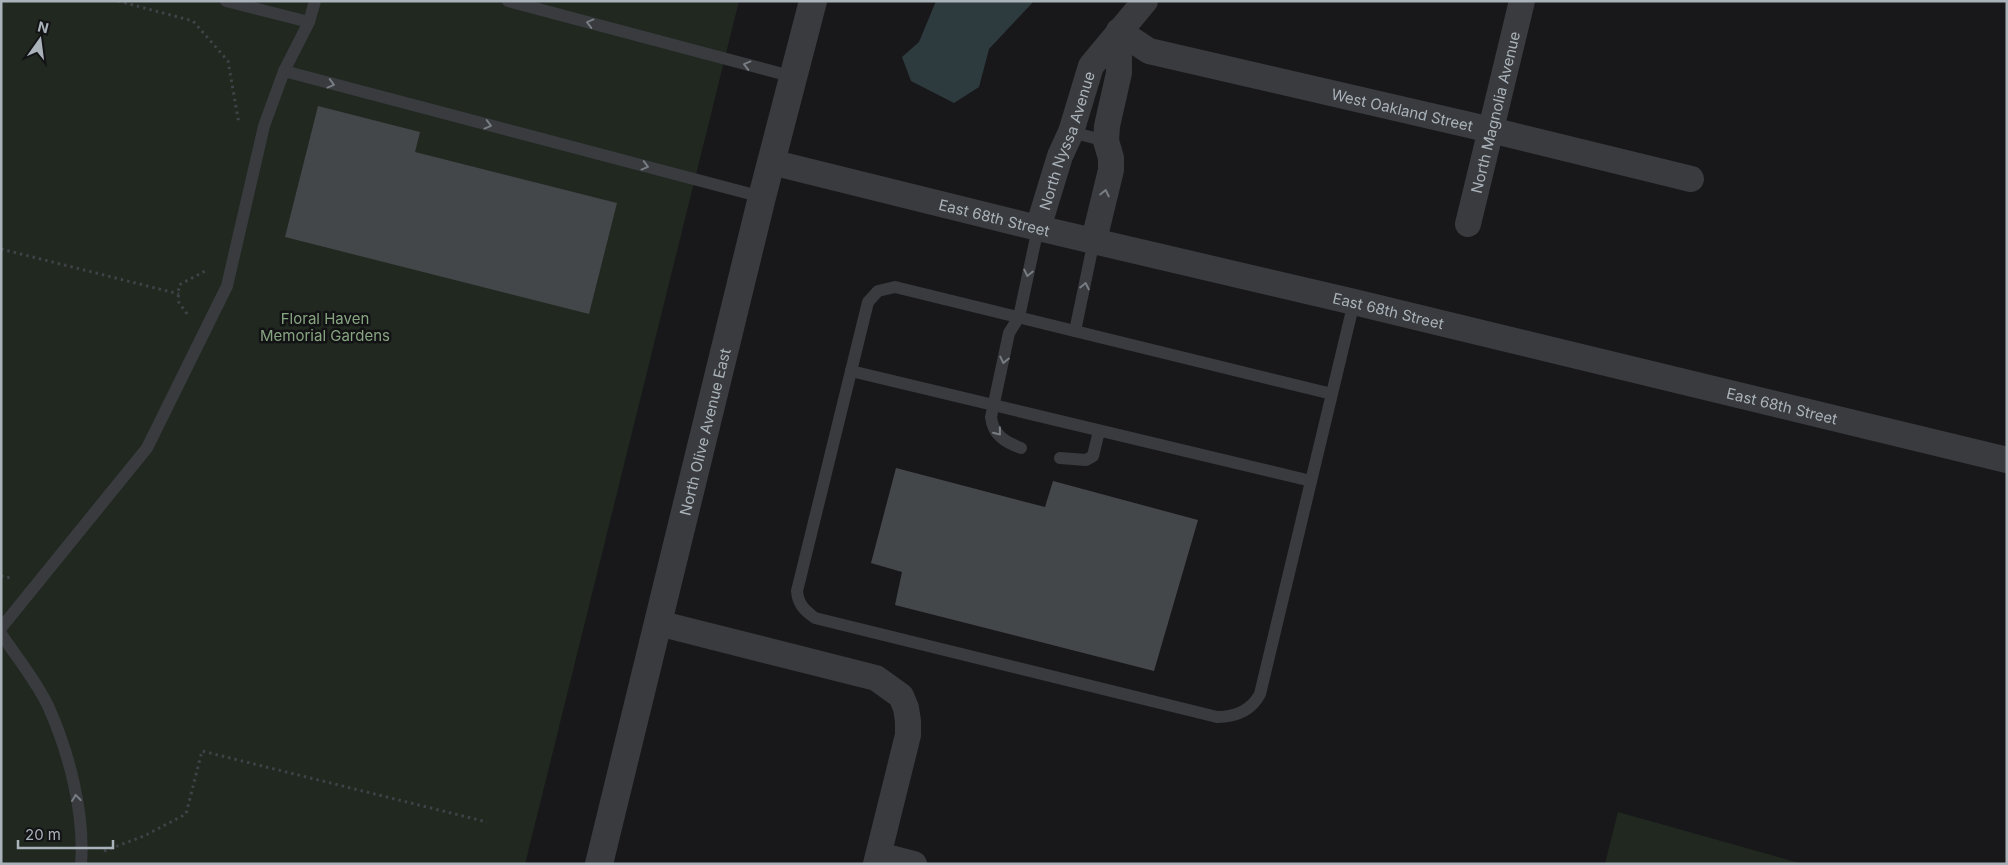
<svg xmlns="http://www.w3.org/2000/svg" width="2008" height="865" font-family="Inter,sans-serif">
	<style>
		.green { fill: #202820 }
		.water { fill: #2e3b3e }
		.building { fill: #44474a }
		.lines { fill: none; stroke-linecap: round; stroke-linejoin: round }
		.path { stroke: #3f4246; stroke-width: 3; stroke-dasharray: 2.5 4; stroke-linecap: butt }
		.service { stroke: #393b3f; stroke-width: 12 }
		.minor { stroke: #393b3f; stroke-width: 26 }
		.tertiary { stroke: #393b3f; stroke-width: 28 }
		.oneway { stroke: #777d83 }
		.labels { text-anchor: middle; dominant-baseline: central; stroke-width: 5; stroke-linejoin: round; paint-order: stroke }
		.street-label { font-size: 15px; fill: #aab3ba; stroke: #131315 }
		.park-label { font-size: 15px; fill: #87a581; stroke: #131315 }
	</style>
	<rect width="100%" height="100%" fill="#18181a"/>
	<g class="green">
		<polygon points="1,1 739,1 525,864 1,864"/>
		<polygon points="1618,812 1803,864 1605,864"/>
	</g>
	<polygon class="water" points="936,1 1034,1 989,49 979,87 954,103 911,81 902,57 919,42"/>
	<g class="building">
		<polygon points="318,106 420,132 415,152 617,203 589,314 285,237"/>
		<polygon points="896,468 1045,507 1053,481 1198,520 1154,671 895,605 902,572 871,563"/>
	</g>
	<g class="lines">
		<g class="path">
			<polyline points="118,1 193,21 228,61 239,124"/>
			<polyline points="1,249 179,294"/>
			<polyline points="187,314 178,301 179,285 207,270"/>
			<polyline points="1,576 7,578 13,576"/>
			<polyline points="104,851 144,836 186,814 202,751 487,822"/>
		</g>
		<g class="service">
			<polyline points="226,1 309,22"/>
			<polyline points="508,1 794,77"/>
			<polyline points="284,71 762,197"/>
			<polyline points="1071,132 1106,141"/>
			<polyline points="1075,331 1094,240"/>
			<polyline points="851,371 1311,481"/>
			<path d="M1332,394l-437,-107 -17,4 -10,11 -71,289c1,13 7,19 18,27l402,99c19,0 34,-6 43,-23l94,-392"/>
			<path d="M1021,448c-16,-6 -28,-13 -30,-31l18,-84 10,-16 19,-89"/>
			<polyline points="1060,458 1086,460 1093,456 1099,431"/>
			<polyline points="1,628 147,448 227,286 264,126 284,71 309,22 315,1"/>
			<path d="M1,634c15,22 37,49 48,74 20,45 36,106 32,156"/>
		</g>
		<g class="minor">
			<path id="s1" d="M1119,31l30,20 342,79 200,49"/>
			<path id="s2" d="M771,162l267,66 316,74 653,158"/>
			<path id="s3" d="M1468,224l54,-223"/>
			<path id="s4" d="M1038,228l22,-72 11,-24 20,-66 54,-65"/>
			<polyline points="1094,240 1111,170 1111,158 1106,141 1107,126 1119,73 1119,31"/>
			<polyline points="658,623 876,678 901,696 906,708 908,721 908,735 876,864"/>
			<polyline points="879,855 914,864"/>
		</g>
		<path class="tertiary" id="s5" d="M599,864l163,-667 51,-196"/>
	</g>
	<defs><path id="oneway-chevron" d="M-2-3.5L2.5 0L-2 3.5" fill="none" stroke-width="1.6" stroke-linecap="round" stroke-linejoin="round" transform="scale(1.25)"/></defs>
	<g class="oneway">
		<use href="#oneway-chevron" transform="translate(590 23) rotate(-165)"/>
		<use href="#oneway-chevron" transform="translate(747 65) rotate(-165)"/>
		<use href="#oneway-chevron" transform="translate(331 84) rotate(15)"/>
		<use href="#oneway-chevron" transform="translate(488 125) rotate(15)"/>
		<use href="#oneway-chevron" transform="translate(645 166) rotate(15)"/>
		<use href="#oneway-chevron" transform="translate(1105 193) rotate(-77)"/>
		<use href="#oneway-chevron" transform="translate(1028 273) rotate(102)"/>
		<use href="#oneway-chevron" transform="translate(1085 286) rotate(-78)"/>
		<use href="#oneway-chevron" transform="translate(1004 360) rotate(102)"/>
		<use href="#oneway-chevron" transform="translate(998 432) rotate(51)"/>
		<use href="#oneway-chevron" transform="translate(76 798) rotate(-97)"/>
	</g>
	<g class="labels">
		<g class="street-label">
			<text stroke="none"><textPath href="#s1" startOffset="296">West Oakland Street</textPath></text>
			<text stroke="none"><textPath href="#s3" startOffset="115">North Magnolia Avenue</textPath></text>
			<text stroke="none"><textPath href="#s4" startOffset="92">North Nyssa Avenue</textPath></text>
			<text stroke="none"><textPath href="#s2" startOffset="230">East 68th Street</textPath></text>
			<text stroke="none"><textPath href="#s2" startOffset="635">East 68th Street</textPath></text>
			<text stroke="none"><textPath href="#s2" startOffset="1040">East 68th Street</textPath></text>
			<text stroke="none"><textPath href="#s5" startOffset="445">North Olive Avenue East</textPath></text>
		</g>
		<g class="park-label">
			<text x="325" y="318">Floral Haven<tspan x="325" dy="17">Memorial Gardens</tspan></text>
		</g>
	</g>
	<rect width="2008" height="865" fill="none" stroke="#aab3ba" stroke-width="5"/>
	<g transform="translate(40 40) rotate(14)" stroke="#131315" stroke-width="4" paint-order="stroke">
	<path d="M0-4L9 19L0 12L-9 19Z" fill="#aab3ba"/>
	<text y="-8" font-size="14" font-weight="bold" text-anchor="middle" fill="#aab3ba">N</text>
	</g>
	<path d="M18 840v8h95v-8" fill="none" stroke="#aab3ba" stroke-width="2.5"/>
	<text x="25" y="840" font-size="15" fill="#aab3ba" stroke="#131315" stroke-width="4" paint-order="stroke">20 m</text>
</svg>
